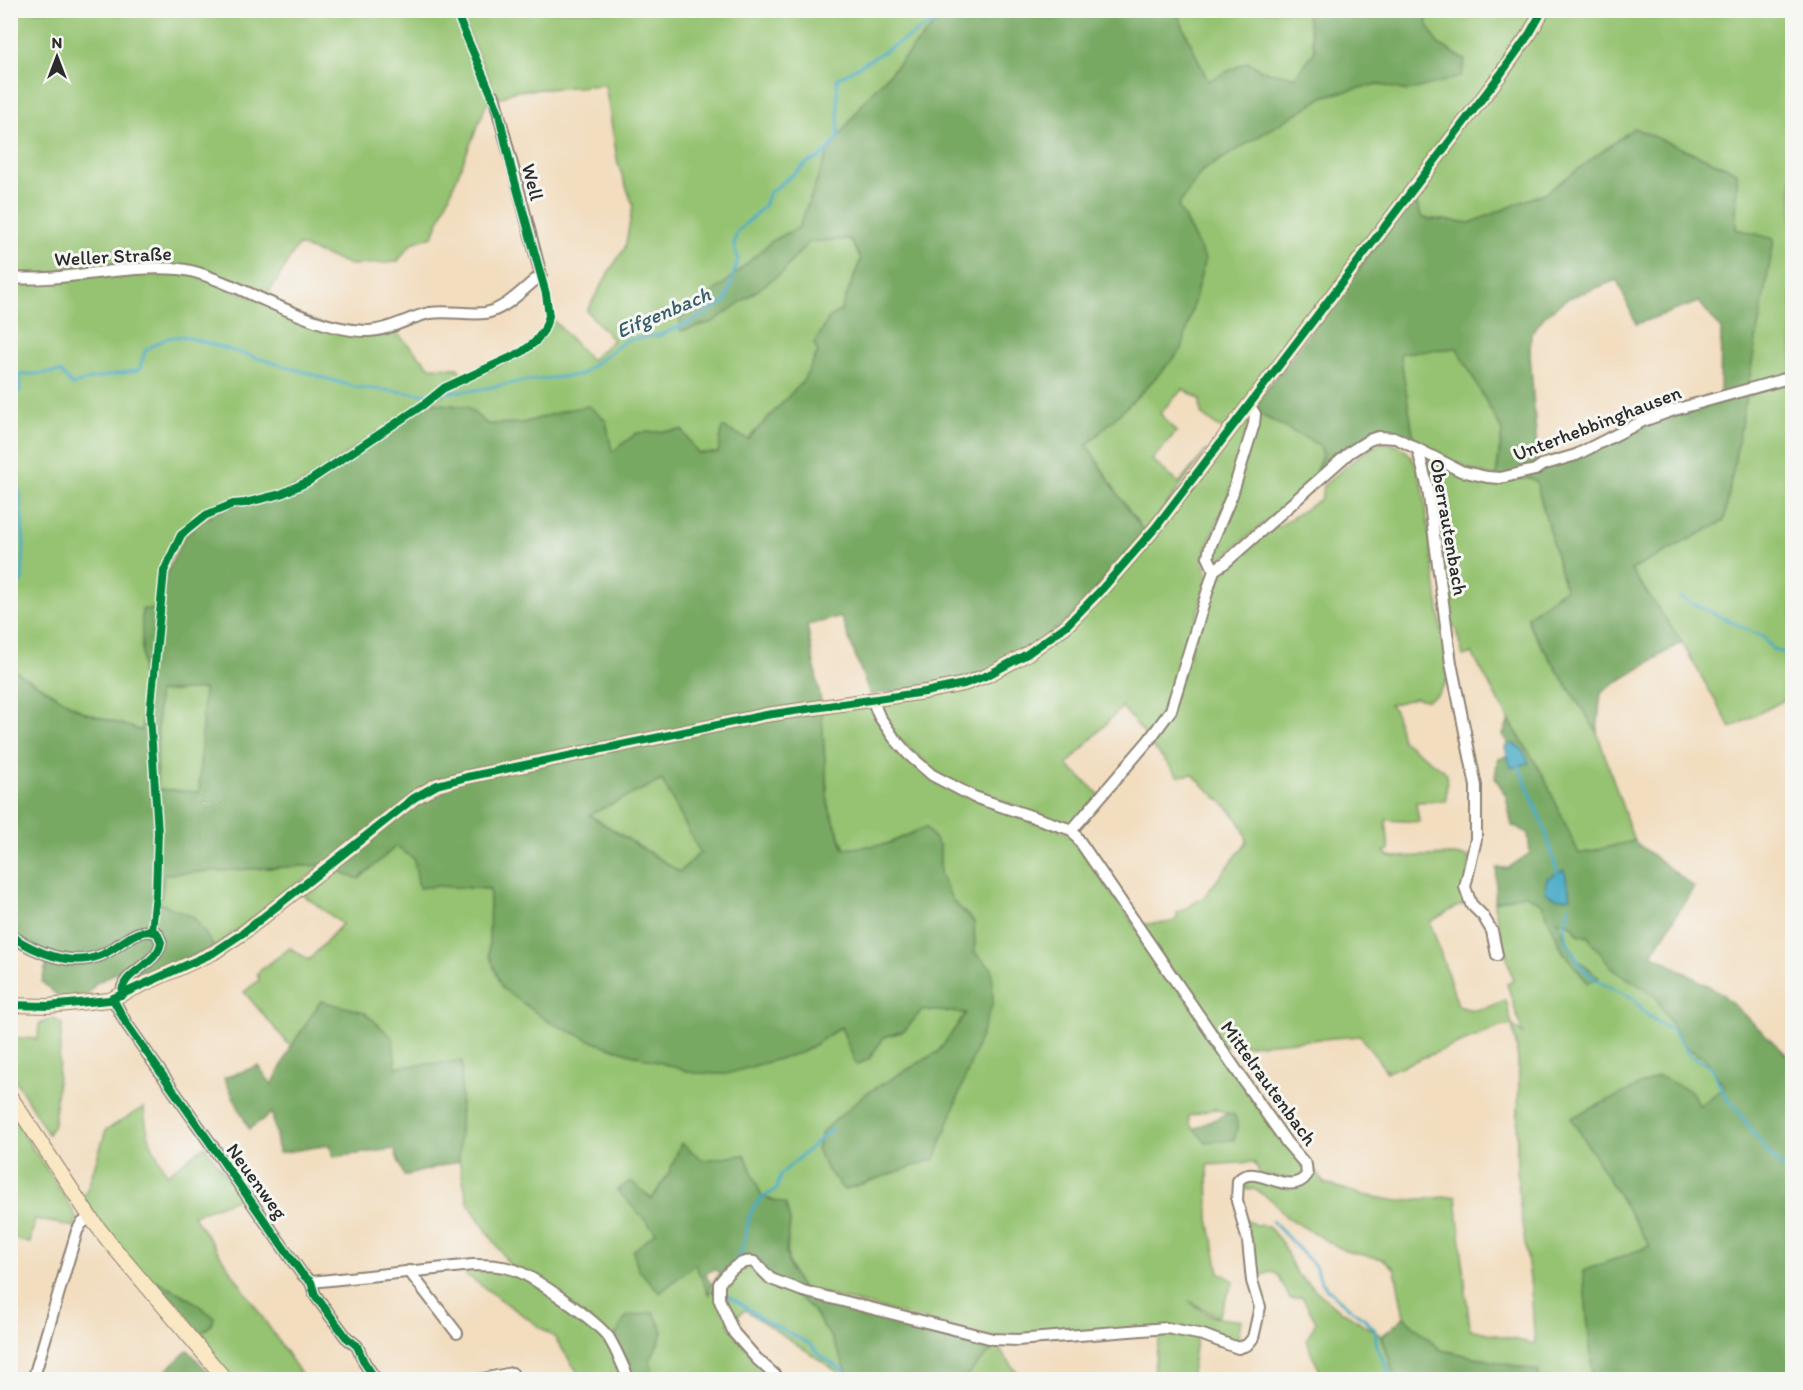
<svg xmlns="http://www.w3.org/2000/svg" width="1803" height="1390" font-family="Itim,sans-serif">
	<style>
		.green { fill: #95c371; stroke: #60774e; stroke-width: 1.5; fill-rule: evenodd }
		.forest { fill: #78a963; stroke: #526a47; stroke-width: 1.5; fill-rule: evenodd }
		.water { fill: #46aac6; stroke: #386a78; stroke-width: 1.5 }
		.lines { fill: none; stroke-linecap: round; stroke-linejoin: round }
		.stream { stroke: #46aac6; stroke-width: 3 }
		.minor-casing { stroke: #8e8475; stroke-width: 14 }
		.secondary-casing { stroke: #8e8475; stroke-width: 16 }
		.minor { stroke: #fff; stroke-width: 10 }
		.secondary { stroke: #fae7c3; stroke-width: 14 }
		.cycleway-casing { stroke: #f6f6f2; stroke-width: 11 }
		.cycleway { stroke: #00873e; stroke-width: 8 }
		.labels { text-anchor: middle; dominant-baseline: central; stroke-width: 6; stroke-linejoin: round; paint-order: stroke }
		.street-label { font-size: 20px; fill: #2b2b2b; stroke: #f6f6f2 }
		.water-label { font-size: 21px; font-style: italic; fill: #365e69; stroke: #f6f6f2 }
	</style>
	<rect width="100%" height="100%" fill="#f6f6f2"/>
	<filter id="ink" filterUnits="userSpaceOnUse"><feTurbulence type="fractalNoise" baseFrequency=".0167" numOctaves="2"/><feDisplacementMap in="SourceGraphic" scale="12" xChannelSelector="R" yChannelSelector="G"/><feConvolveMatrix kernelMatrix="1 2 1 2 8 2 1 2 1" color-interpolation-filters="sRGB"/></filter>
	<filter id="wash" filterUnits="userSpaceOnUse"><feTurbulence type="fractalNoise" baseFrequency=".008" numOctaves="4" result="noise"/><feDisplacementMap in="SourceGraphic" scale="24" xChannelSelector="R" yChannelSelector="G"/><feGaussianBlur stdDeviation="1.35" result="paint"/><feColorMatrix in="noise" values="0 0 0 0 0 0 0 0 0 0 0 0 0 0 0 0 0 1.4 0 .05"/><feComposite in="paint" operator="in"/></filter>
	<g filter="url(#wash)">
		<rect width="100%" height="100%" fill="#f2ddbf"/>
		<g class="green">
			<polygon points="10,11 453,11 493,101 487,103 433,236 412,243 397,262 351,265 298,245 266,298 181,268 11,275"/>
			<polygon points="458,11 947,11 866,99 828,152 799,227 772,241 725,283 680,318 783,272 808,242 850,239 861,259 841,310 829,318 815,344 818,351 804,381 748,439 718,454 698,453 682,430 637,433 612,452 606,421 589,406 567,410 523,423 487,424 467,407 431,403 464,381 507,362 538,343 547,329 551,318 591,360 613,340 587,311 610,270 625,248 633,205 618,164 605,85 515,91 498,99"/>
			<polygon points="1176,11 1306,11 1315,51 1295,77 1263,71 1247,62 1208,82"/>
			<polygon points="1434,11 1792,11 1792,375 1746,389 1774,239 1736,229 1737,172 1634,128 1547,192 1470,223 1422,218 1415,198 1225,429 1218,427 1201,414 1200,399 1183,389 1160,413 1176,432 1152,460 1179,483 1207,450 1145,533 1115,490 1087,445 1147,387 1205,259 1178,206 1202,171 1325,96 1377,84 1407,91 1465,60 1437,43 1426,21"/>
			<polygon points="181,270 338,330 393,329 430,367 458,368 464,379 440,390 308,480 280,493 244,502 232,503 205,514 180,535 163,572 159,610 142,610 143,731 83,712 11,670 11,280"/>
			<path d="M1457,348l45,83 -6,45c-25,-3 -63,-19 -82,-35l-14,-88z"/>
			<polygon points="1792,380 1792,696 1731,728 1682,643 1631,570 1724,521 1746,394"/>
			<polygon points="1259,414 1319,445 1323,454 1316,470 1316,478 1218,562 1211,555"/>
			<polygon points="1249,415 1251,417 1240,465 1203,557 1203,562 1208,575 1176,691 1148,738 1122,707 1067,765 1100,795 1074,822 1066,823 1055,821 946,781 897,737 878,704 1029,658"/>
			<path d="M1379,443c33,0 35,18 44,45l25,191 -11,16 -10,5 -12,-2 -25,7 5,6 7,29 45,33 -1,28 -30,1 3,20 -33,-2 3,30 -5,1 3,4 8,2 59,-2 15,2 -2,47 -11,3 -26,15 28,83c18,10 29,2 48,-5l6,25 11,9 -16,-50 6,-3 -19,-75 1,-4 30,-8 17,10 21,48 35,25 -23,-20 -18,-37 16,5 15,12 26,33 41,24 29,52 21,13 20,28 -26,19 -48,141 -68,24 10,108h-54v-8l-98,-21 -37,-33 -9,-48 -12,-10 -38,-8 -59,-34 -14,-17 -18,-11 -15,-1 7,-9 59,5 6,-6 3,-8 10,13 39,12 35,6 58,-5 14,133 65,15c-2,-25 -3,-49 -6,-73 -5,-35 -11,-70 -12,-105 -2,-50 8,-90 -5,-141l-12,2 -113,45 -27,-36 -137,11 -84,-122c13,-4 26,2 38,-6v-6l26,-15 44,-56c-4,-30 -37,-46 -54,-68l-15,2 -28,-33 14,-18 53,-150 54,-50 7,2 43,-28 2,-13 34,-29z"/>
			<polygon points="1425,458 1496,481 1530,478 1536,481 1565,589 1528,616 1529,626 1597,732 1634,841 1579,854 1543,775 1509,720 1472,653 1463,656 1456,630 1448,618"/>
			<polygon points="204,689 199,792 157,789 158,692"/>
			<path d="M867,706l51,61 149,66 6,5 229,326 2,8 -10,8 -36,-7v-4l-4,-7 -46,3 1,54 10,53 15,9 -16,36 -29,-16c21,17 25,18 52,19l-4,25 -52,-16 -190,9 -194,-50c-17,-27 -15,-35 -11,-66l-28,-25 -17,-42 -43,5 -21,-16 -11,27 -18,28 43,65 13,29c5,-13 24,-41 42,-38 11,1 12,13 19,19 13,11 28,20 40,32 20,20 30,48 41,73h-5l-5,-5 -29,-20 -66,-44 -17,14 38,49 -5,6h-107l-4,-18 13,-29 -50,8 -104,-76 -41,-61 -9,-42 3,-99 -66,5 -75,-66 -30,46 -47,-55 15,-12 -2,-7 33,-25 19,12 33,-36 -41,-31 30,-25 28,11 37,-33 18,13 5,29 18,-2 53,3 -1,65 110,90 95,29 32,1 77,-22 38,-25 16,38 12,-6 15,-22 20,-6 18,-21 45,3 -29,39 -73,42 -39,74 167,-165 -18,-50 -1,-31 -21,-21 -13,-27v-27l-14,-20 -39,17 -42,5 -17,-44 -7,-95zM1214,1109l20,6 -28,26 -16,-16 -1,-9z"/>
			<polygon points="662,780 700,852 680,872 588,814"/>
			<polygon points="323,865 214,947 160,903 164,874"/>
			<polygon points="53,1018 62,1024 54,1125 48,1134 11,1073 10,1037 38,1039 39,1024"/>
			<path d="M144,1107c2,30 9,42 23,67l38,-28 37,51 -49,18 108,159 5,5h-76l-37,-44 20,-18 -23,-18 -34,-18 -7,3 -67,-86 4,-5 20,-63z"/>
			<path d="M10,1108c7,9 10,20 16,30 17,27 37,52 51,81l-3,8 -39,-8 -5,24 -19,-4z"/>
			<polygon points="1245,1218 1255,1225 1268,1226 1282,1243 1296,1273 1334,1306 1382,1336 1395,1379 1318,1379 1320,1371 1311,1353 1307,1339 1316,1322 1302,1297 1290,1299 1278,1275 1272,1272 1254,1277"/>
			<polygon points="467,1267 492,1268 526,1278 601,1332 627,1379 582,1379 555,1338 465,1274"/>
			<polygon points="1160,1331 1197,1336 1190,1379 1152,1380"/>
			<polygon points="997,1345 1000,1350 1022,1379 963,1379"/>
		</g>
		<g class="forest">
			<path d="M947,11h229l32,70 39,-19 16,9 32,6 20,-26 -9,-40h128l-8,10 11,22 28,17 -4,17 -54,14 -30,-7 -52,12 -123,75 -24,35 27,53 -23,90 -35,38 -60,58 28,45 30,43 -72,82 -38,29 -49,29 -41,11 -75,11 -29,-78 -34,8 14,77 7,103 16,44 43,-5 39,-17 14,20v27l13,27 21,21 1,31 17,15 1,35 -58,156 -91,31 -18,-22 -9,-19 5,-17 43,-38 73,-42 28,-39 -44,-3 -18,21 -20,6 -15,22 -13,6 -15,-38 -38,25 -77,22 -32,-1 -95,-29 -50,-22 -47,-34 -13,-34 1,-65 -53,-3 -18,2 -5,-29 -18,-13 -37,33 -37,-14 -158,9 -4,29 34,14 20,30 -51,24h-19l-17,4 -6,-5 -25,13 -11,15 -26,-1 -17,-15 4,-16 -1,-11 -34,-14v-329l1,57 71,43 59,19v-122l19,1 5,-36 18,-37 24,-20 24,-11 50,-11 28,-13 98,-67 23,-12 36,4 20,17 36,-1 44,-13 22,-4 17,15 6,31 25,-19 45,-3 16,23h20l4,-26 26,12 55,-58 15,-29 -4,-8 15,-26 12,-8 20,-51 -11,-20 -42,3 -25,30 -70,50 -32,9 -1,-13 45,-35 47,-42 27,-14 29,-75 38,-53zM204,689l-5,103 -42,-3 1,-97zM662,780l38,73 -20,19 -91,-57z"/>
			<path d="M1634,128l103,44 -1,57 38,10 -50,282 -93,49 51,72 -81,50 -4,40 -68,-106 -1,-10 37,-27 -29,-108 -6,-3 -34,3 6,-50 -45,-83 -57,5 14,88 -15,-6 -17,-2 -66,45v-8l7,-16 -4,-9 -60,-31 -5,-8 160,-209 8,21 48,5 77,-31zM1617,280l19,44 63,-22 22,27 -1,67 -144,56 -38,10 -8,-109 1,-20 14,-17 21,-17z"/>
			<polygon points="1509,720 1543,775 1579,854 1634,841 1694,887 1652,954 1721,993 1789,1057 1792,1064 1792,1379 1593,1379 1583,1271 1650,1246 1571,1118 1659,1076 1692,1092 1699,1106 1725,1087 1705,1059 1684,1046 1655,995 1614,970 1588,937 1578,934 1572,925 1557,920 1575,957 1599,978 1588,983 1563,952 1542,904 1525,894 1495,902 1497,868 1508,868 1530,853 1528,833 1512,826 1506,796 1495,777 1498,758 1512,756 1503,734"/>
			<polygon points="321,1001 364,1012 393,1038 396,1067 462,1061 459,1161 404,1176 394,1149 334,1157 329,1145 279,1153 272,1113 249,1129 224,1078 258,1066 272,1085 291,1047"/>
			<path d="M1228,1113l6,2c5,8 3,16 0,25l-28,2 -12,-13z"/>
			<polygon points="681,1143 703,1160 745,1155 762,1197 786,1204 790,1222 786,1252 790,1270 804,1293 938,1327 997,1345 963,1379 850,1379 833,1340 810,1307 766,1271 760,1260 750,1255 740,1257 719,1273 714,1269 705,1274 711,1284 709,1294 695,1264 660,1293 638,1269 633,1251 656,1232 617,1190 631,1181 652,1199 670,1171"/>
			<path d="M155,1280l35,19 24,18c-2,10 -11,17 -21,18l-44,-51z"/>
			<polygon points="654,1312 663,1332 650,1361 654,1379 633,1379 613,1340 626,1317"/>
			<polygon points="1404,1317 1441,1350 1539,1371 1539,1379 1395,1379 1382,1336"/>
			<polygon points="188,1350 214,1379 157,1379"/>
		</g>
		<g class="water">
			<path d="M1509,744c12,-1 16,10 20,19l-18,5 -6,-21z"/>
			<path d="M1564,870l7,27c-9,2 -20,1 -26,-6l2,-13z"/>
		</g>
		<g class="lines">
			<g class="stream">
				<polyline points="10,363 13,371 19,375 61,372 72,385 90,379 139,370 146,349 168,338 183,336 355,387 423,394 476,390 524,381 580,375 626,340 660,335 693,321 726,301 738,259 734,246 736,233 764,206 769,193 810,161 820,158 839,137 837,79 934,22 940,10"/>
				<polyline points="10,398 20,391 19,375"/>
				<polyline points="10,468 19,490 24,544 22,580 10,599"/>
				<polyline points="1679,597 1763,637 1773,649 1792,656"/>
				<polyline points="1519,766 1545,830 1558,874"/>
				<polyline points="1569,907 1564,927 1568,944 1583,969 1599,982 1633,998 1646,1014 1665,1027 1673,1030 1689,1055 1711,1067 1726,1098 1732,1103 1769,1154 1792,1177"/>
				<polyline points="1272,1221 1315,1266 1321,1281 1328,1290 1349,1308 1365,1319 1375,1330 1377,1347 1393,1380"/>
				<path d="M734,1262c14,-11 10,-46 23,-59 5,-6 14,-10 20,-14l3,-14 51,-46"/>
				<polyline points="728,1296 746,1307 762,1319 810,1344 821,1356 845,1372 852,1380"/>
				<polyline points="1786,1380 1792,1368"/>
			</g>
		</g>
	</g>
	<g filter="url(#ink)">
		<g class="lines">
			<defs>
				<g id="minor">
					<path d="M10,278c57,4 113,-14 169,-9 20,2 38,11 56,18 39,17 92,45 134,44 22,-1 40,-14 61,-18 18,-3 37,2 55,0 20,-3 41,-26 56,-38l-47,-179"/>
					<polyline points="1418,450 1428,489 1451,663 1476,786 1476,839 1465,887 1471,904 1483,916 1492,931 1497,955"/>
					<polyline points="1214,570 1226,562 1350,452 1369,440 1378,437 1396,438 1461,471 1487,477 1500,478 1535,470 1542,465 1576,455 1643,421 1674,410 1792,377"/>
					<polyline points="1214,570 1208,557 1210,547 1232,495 1254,424 1255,414 1249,405"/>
					<polyline points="1072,830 1149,740 1171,710 1214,570"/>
					<path d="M10,935c25,17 59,32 89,21 19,-6 37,-32 58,-23l4,9c-3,24 -41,29 -39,53"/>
					<polyline points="113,999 126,1023 302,1274 311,1282 315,1295 346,1337 357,1346 364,1362 376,1380"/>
					<polyline points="409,1271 457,1333"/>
					<path d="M311,1282l162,-17c14,0 28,0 42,5 19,7 82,51 94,68 8,13 14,28 20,42"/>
					<polyline points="33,1380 77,1231 81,1224 90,1217"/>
					<polyline points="478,1380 512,1373 517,1380"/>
					<path d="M780,1380l-23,-21 -23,-26 -15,-34v-15c8,-11 20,-25 35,-22l17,17 32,12 190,48 24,1 150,-12 36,7 35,13 9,-3 6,-7 7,-31 -8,-26 -4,-40 -11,-40 1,-20c16,-21 51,19 69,-6l-1,-10 -19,-22 -26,-37 -189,-276 -98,-33 -42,-22 -24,-21 -14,-16 -15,-22 -7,-17"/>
				</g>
				<g id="secondary">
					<polyline points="10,1005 48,1006 109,1000 213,953 243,933 414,798 437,785 467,777 766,715 925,692 964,684 988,675 1027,654 1067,625 1102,589 1156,527 1500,75 1530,33 1543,10"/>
					<polyline points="10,1096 90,1217 110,1243 226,1380"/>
				</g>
			</defs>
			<use href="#minor" class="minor-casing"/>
			<use href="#secondary" class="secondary-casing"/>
			<use href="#minor" class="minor"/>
			<use href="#secondary" class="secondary"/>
			<defs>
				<g id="cycleway">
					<polyline points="152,931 156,894 158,832 150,715 164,571 181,535 206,515 233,504 245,503 281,494 309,481 423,405 444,388 522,352 535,342 544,330 549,316 546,294 511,167 498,110 455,10"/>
					<path d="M10,935c25,17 59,32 89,21 19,-6 37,-32 58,-23l4,9c-3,24 -41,29 -39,53"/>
					<polyline points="113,999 126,1023 302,1274 311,1282 315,1295 346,1337 357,1346 364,1362 376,1380"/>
					<polyline points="10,1005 48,1006 109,1000 213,953 243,933 414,798 437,785 467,777 766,715 925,692 964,684 988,675 1027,654 1067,625 1102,589 1156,527 1500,75 1530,33 1543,10"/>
				</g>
			</defs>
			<use href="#cycleway" class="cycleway-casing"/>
			<use href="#cycleway" class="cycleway"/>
		</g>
	</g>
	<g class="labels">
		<g class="street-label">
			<text transform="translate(533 182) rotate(75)">Well</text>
			<text transform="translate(113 256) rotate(-3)">Weller Straße</text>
			<text transform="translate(1597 423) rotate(-21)">Unterhebbinghausen</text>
			<text transform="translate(1449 527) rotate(80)">Oberrautenbach</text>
			<text transform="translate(1269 1083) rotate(54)">Mittelrautenbach</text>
			<text transform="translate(257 1181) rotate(54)">Neuenweg</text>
		</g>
		<g class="water-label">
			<text transform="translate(663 312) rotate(-23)">Eifgenbach</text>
		</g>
	</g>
	<rect width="1803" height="1390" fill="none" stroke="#f6f6f2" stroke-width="36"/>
	<g transform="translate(57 57)" stroke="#f6f6f2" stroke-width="4.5" paint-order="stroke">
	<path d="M0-4.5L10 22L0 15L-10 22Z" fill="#2b2b2b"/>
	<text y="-9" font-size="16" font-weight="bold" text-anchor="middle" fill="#2b2b2b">N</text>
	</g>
</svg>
